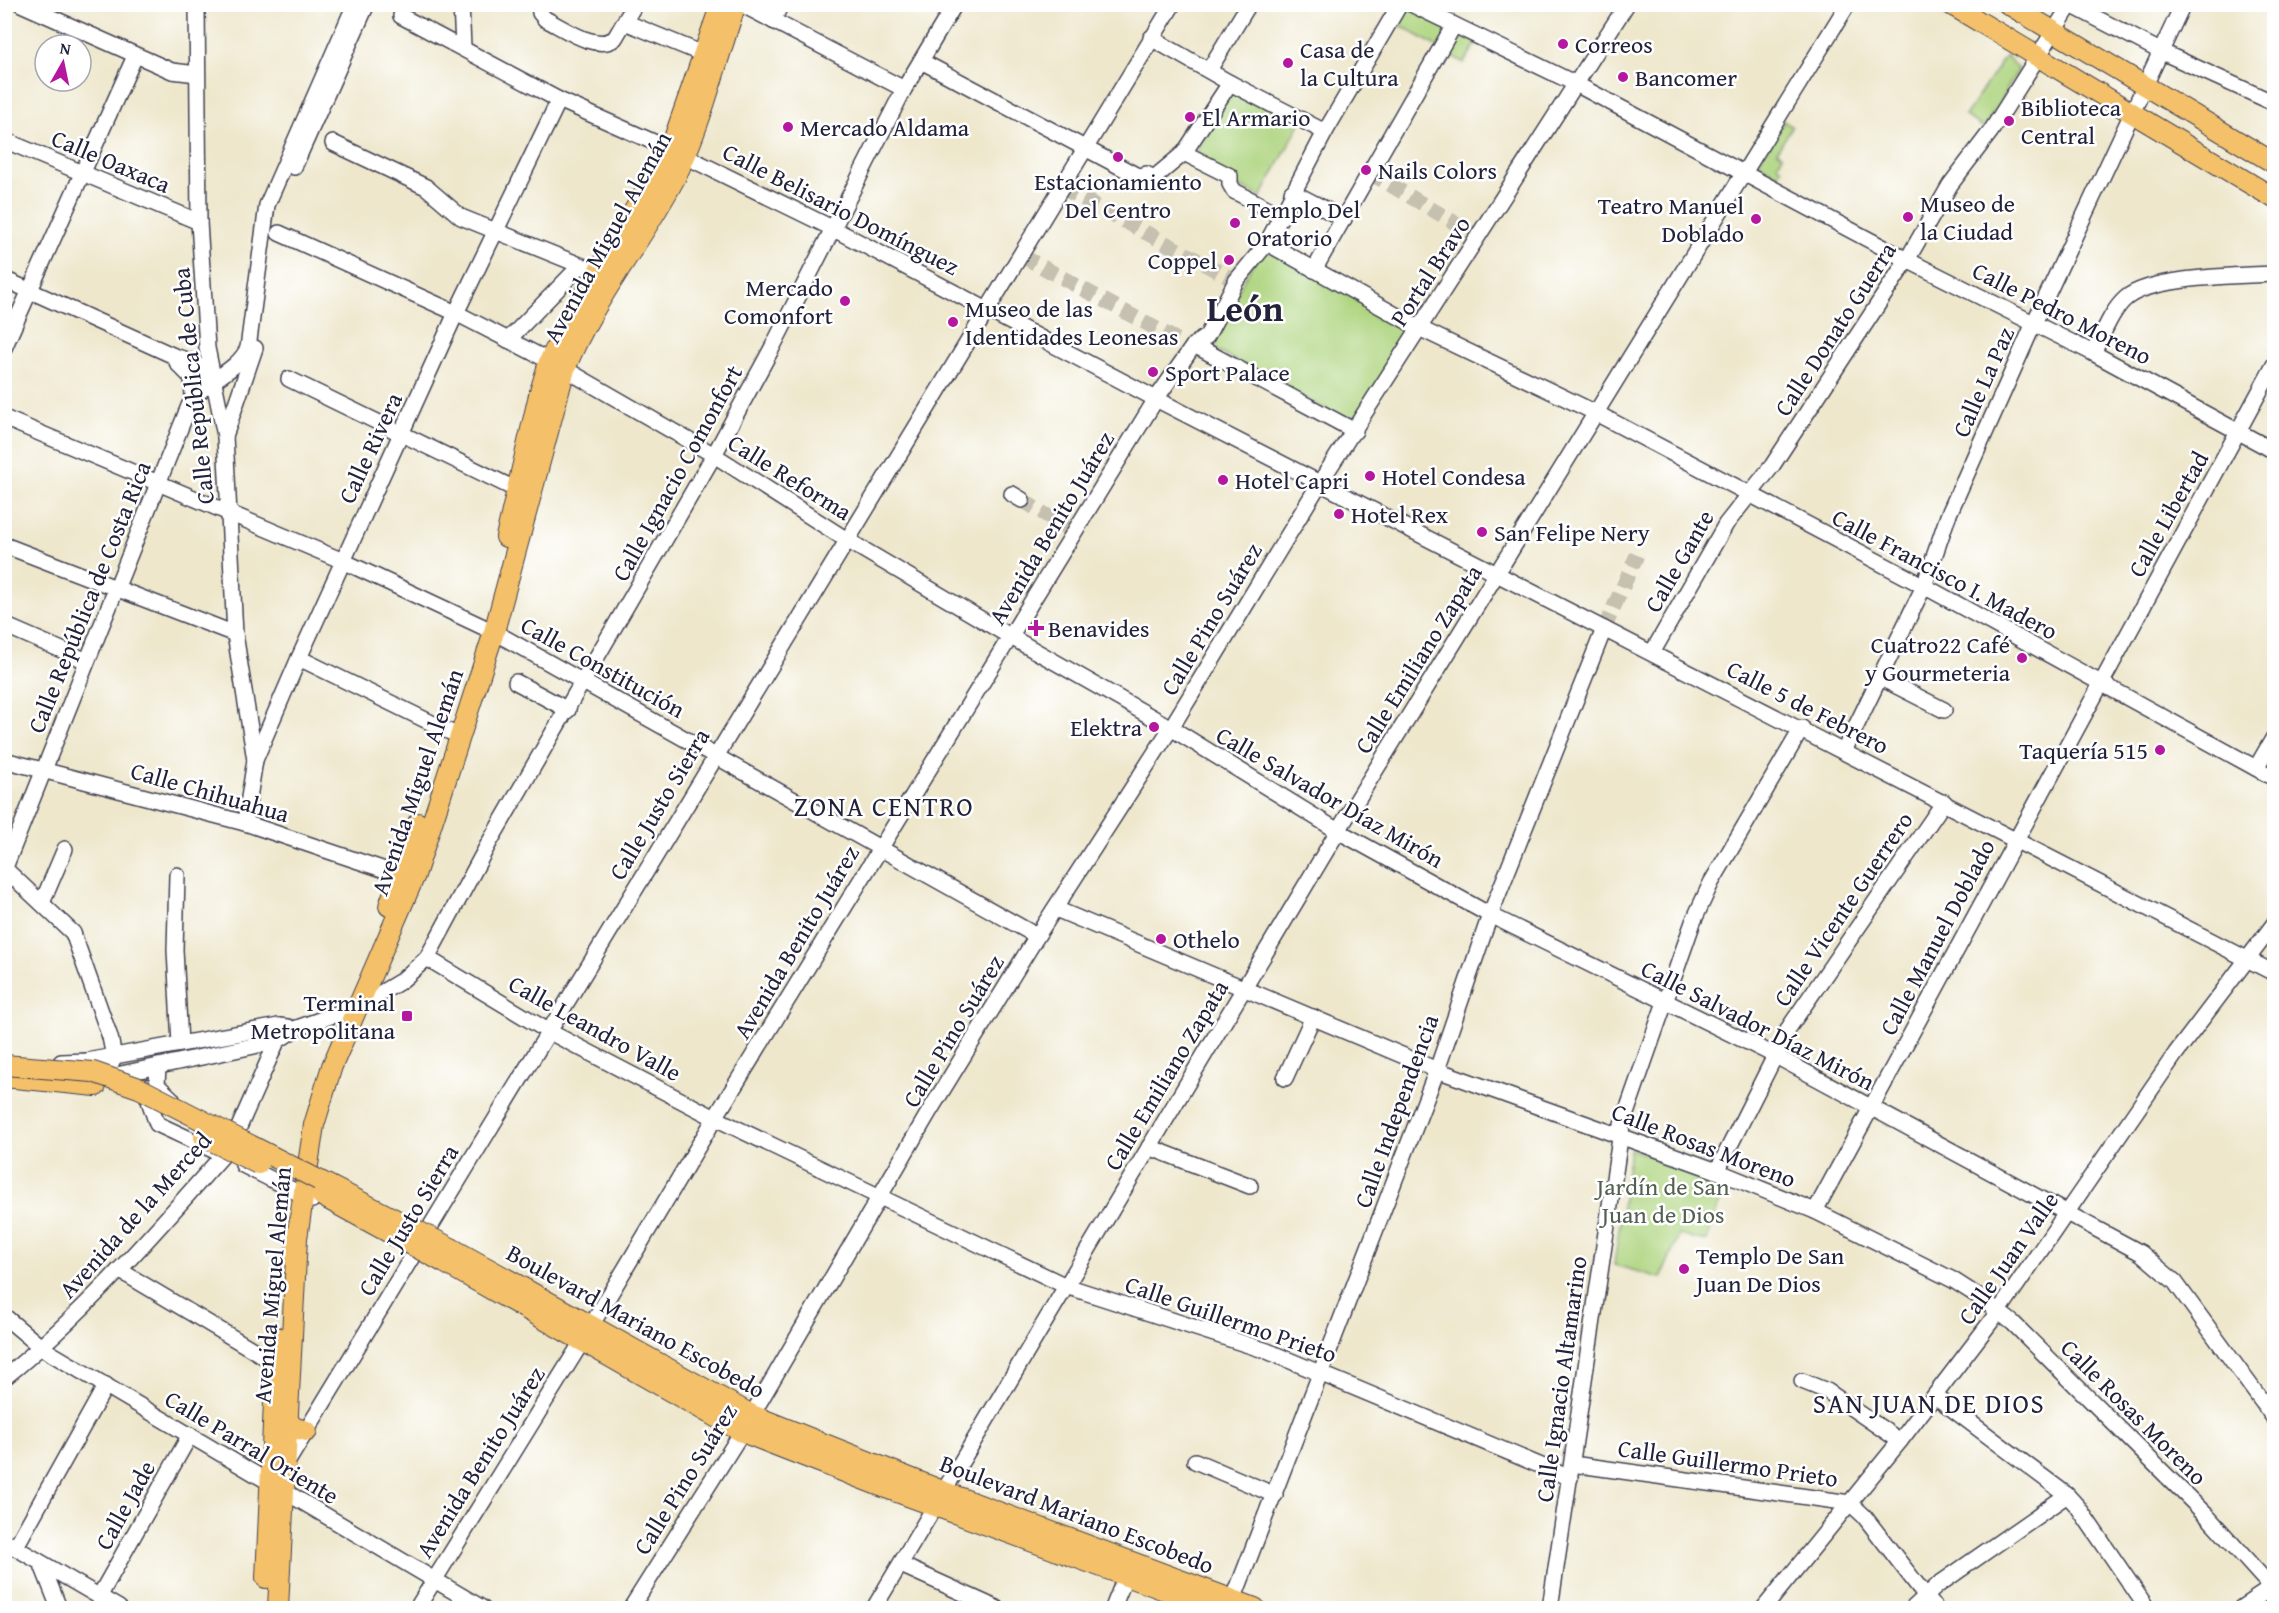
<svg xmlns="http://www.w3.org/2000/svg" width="2279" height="1613" font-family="'Gentium Book Plus',serif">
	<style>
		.green { fill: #add47e; stroke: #687b5c; stroke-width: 1.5 }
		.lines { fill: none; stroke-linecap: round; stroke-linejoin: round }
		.minor-tunnel { stroke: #c5c0af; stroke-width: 15; stroke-dasharray: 15 8; stroke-linecap: butt }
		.minor-casing { stroke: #414051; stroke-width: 18 }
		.major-casing { stroke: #414051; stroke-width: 22 }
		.minor { stroke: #fff; stroke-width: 15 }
		.major { stroke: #f4c16a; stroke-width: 20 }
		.major-bridge-casing { stroke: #414051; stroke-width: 22; stroke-linecap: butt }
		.major-bridge { stroke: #f4c16a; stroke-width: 20 }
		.poi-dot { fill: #b5179e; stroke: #fff; stroke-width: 2 }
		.labels { text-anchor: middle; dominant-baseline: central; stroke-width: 5; stroke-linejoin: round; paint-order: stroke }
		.poi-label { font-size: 24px; fill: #22223b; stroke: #fff; text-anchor: start }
		.street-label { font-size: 24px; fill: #22223b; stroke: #fff }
		.park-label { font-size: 24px; fill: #536052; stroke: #fff }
		.quarter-label { font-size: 27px; letter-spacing: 1.5px; fill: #22223b; stroke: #fff }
		.town-label { font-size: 36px; font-weight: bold; fill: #22223b; stroke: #fff }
	</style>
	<rect width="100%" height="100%" fill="#fff"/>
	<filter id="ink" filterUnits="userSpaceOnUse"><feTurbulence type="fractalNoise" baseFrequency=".0167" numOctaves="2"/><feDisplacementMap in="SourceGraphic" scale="12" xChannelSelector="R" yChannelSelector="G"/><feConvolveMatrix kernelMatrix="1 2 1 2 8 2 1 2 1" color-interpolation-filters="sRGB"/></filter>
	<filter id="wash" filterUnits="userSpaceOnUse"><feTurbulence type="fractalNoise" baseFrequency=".008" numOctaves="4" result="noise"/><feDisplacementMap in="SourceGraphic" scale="24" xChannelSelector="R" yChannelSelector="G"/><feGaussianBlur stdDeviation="1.35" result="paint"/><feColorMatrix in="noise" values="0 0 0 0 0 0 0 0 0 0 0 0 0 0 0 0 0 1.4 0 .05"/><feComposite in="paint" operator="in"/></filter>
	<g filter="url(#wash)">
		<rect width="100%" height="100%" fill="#eee7cc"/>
		<g class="green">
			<polygon points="1406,5 1477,42 1464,63 1395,22"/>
			<polygon points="2006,55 2019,69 1984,128 1965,116"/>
			<polygon points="1234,81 1303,118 1261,197 1231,182 1197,152"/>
			<polygon points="1784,121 1792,127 1777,151 1783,155 1777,165 1782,169 1778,175 1758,163"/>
			<polygon points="1262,247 1413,329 1354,425 1208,346"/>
			<polygon points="1630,1149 1726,1180 1707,1241 1679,1235 1661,1278 1614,1265"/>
		</g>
	</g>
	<g filter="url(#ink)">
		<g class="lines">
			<g class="minor-tunnel">
				<polyline points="1370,173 1479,237"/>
				<polyline points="1063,188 1236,281"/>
				<polyline points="1022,256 1192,348"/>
				<polyline points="1022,500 1067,528"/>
				<polyline points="1604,629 1637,555"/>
			</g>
			<defs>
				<g id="minor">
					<polyline points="21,4 172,71 197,74"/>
					<polyline points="197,4 199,222 207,348 225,436 235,634 255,760"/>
					<polyline points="461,4 463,47"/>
					<path d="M539,4l1,9 5,6c17,8 52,34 70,19l20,-34"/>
					<polyline points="741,4 904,89"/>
					<polyline points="1411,4 1574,83 1907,260 2093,353 2274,451"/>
					<polyline points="2071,5 2162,52 2274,103"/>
					<polyline points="401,16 559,100 685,156 832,228 1156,399 2274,973"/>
					<polyline points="773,21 781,4"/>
					<polyline points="625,22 703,54"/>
					<polyline points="1151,38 1230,83 1325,132"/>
					<polyline points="921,61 1149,182 1154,178"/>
					<polyline points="1209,70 1249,4"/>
					<polyline points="4,140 199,222"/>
					<polyline points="333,143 426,187 461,217 597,272"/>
					<polyline points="1184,153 1230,176 1230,184 1234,191 1280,215"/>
					<polyline points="294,167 367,4"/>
					<polyline points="1146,174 1154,178 1184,153 1230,83"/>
					<polyline points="1292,192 1344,219"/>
					<polyline points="279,233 456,313 565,369 714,455 847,540 1011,637 1171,728 1338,831 1490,915 1774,1055 2141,1253 2175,1282 2274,1418"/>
					<polyline points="1267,243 1419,328 1594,412 1924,586 2274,778"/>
					<polyline points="1314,270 1454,25"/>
					<polyline points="4,279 174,356 193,362 212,380"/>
					<polyline points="508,340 580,266"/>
					<polyline points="1194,345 1355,431"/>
					<polyline points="4,348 135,56"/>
					<path d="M2093,353c10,-18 18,-42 33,-55 26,-22 114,-22 148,-24"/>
					<polyline points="174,356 178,364 192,378 193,397"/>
					<polyline points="289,379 517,490"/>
					<polyline points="4,418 343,561 494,632 1037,936"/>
					<polyline points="225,436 255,348"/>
					<polyline points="1012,494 1022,500"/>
					<polyline points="4,545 235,634"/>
					<polyline points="4,625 87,661"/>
					<polyline points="1652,653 1726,524 1772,466 1907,260 1950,185 1991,131 2071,4"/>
					<polyline points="299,658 450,732"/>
					<polyline points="1879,677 1944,710"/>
					<polyline points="516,682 568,710"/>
					<polyline points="1844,751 1924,586 1948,516 2034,323 2183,4"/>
					<polyline points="4,760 245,823 400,875"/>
					<polyline points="2256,768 2274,737"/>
					<polyline points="245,823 255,760 299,658 456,313 559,100"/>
					<polyline points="4,868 73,933 110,1037 114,1057 110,1066"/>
					<path d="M4,870l185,-464c13,-26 47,-32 59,-58l19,-143 88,-201"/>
					<polyline points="177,875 175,950 180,1044"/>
					<polyline points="42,903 65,849"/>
					<polyline points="1056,909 1437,1070 1717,1171 1815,1211 1953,1280 1981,1298 2013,1323 2208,1517 2272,1588"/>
					<polyline points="427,958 548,1031 715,1118 1066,1286 1267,1351 1570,1478"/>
					<polyline points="61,1062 87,1061 279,1026 288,1027"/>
					<polyline points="158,1066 157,1085 172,1099"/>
					<polyline points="107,1077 277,1041 297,1028 359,1006 401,981 427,958 489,843 714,455 772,348 904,89 955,4"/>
					<polyline points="1285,1078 1313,1017"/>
					<polyline points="144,1086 157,1124 213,1150"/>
					<polyline points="1149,1147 1250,1186"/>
					<polyline points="243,1165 312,1200"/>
					<polyline points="1717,1171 1790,1026 1944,802"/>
					<polyline points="1815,1211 2274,365"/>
					<polyline points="119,1270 275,1363"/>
					<polyline points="4,1316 42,1348 482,1608"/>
					<polyline points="591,1326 715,1118 1156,399 1194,345 1207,336 1236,281 1267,243 1325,132 1400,4"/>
					<path d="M4,1378c81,-65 150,-145 219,-223l13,-21 41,-93 2,-15"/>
					<polyline points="1802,1381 1827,1391 1900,1441"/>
					<polyline points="1935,1396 2067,1495 2078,1507 2147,1608"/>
					<polyline points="1195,1461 1275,1495"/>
					<polyline points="1572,1464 1850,1503 1864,1516 1935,1608"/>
					<polyline points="285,1466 1173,4"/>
					<polyline points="4,1541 119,1608"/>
					<polyline points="15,1548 106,1385"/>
					<polyline points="42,1565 59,1608"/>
					<polyline points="901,1565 996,1608"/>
					<polyline points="99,1597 190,1435"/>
					<polyline points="417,1608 583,1340 575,1338"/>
					<polyline points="631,1608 742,1432 929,1112 1037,936 1171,728 1321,481 1627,4"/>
					<polyline points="874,1608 1338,831 1848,4"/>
					<polyline points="1113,1608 1126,1575"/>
					<polyline points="1230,1608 1437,1070 1490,915 1604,629"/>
					<polyline points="1550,1608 1622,1125 1693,922 1711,883 1802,728"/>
					<polyline points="1764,1608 1900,1441 1999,1311 2176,1053 2274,924"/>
					<polyline points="1913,1608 1938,1585 2067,1495"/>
					<polyline points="2241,1608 2274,1586"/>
				</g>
				<g id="major">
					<polyline points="1950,4 2274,198"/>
					<polyline points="2008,4 2274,163"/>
					<polyline points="506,537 539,395 549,362 571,317 670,150 721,4"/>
					<polyline points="389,906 418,823"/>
					<polyline points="4,1077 96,1086"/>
					<polyline points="453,1249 752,1415 945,1492 1255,1608"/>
					<polyline points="445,1263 742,1432 875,1484 1214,1608"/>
					<polyline points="287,1420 295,1428 307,1431"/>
					<polyline points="266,1578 277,1337"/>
					<path d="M278,1608l19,-370 17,-113 18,-59 83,-191 79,-243 71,-263c27,-68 76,-126 110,-191 27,-54 41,-117 61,-174"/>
				</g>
			</defs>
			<use href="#minor" class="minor-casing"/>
			<use href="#major" class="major-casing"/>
			<use href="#minor" class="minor"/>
			<use href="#major" class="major"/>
			<defs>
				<g id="major-bridge">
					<polyline points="4,1065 93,1072 139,1088 453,1249"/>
					<polyline points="204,1137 258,1164"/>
					<polyline points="322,1196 445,1263"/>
				</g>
			</defs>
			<use href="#major-bridge" class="major-bridge-casing"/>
			<use href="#major-bridge" class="major-bridge"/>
		</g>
	</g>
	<g class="poi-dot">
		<circle cx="1563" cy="44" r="6"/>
		<circle cx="1288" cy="63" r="6"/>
		<circle cx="1623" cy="77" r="6"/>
		<circle cx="1190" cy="117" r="6"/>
		<circle cx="2009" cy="121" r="6"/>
		<circle cx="788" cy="127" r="6"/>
		<circle cx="1118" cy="157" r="6"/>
		<circle cx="1366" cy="170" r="6"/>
		<circle cx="1908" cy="217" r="6"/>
		<circle cx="1756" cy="219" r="6"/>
		<circle cx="1235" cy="223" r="6"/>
		<circle cx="1229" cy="260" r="6"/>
		<circle cx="845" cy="301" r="6"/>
		<circle cx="953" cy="322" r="6"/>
		<circle cx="1153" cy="372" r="6"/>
		<circle cx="1370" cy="476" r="6"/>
		<circle cx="1223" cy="480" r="6"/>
		<circle cx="1339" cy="514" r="6"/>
		<circle cx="1482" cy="532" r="6"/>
		<path d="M1033 619h6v6h6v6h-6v6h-6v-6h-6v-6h6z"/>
		<circle cx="2022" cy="658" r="6"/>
		<circle cx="1154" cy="727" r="6"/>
		<circle cx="2160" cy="750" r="6"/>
		<circle cx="1161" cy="939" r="6"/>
		<rect x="401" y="1010" width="12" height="12" rx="3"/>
		<circle cx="1684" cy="1269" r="6"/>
	</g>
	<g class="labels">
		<g class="poi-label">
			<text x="1575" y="44">Correos</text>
			<text x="1300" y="49">Casa de<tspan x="1300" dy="28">la Cultura</tspan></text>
			<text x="1635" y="77">Bancomer</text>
			<text x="2021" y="107">Biblioteca<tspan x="2021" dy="28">Central</tspan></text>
			<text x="1202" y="117">El Armario</text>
			<text x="800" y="127">Mercado Aldama</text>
			<text x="1378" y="170">Nails Colors</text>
			<text x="1118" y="181" text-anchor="middle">Estacionamiento<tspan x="1118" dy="28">Del Centro</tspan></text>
			<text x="1920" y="203">Museo de<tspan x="1920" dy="28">la Ciudad</tspan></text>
			<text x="1744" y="205" text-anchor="end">Teatro Manuel<tspan x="1744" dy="28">Doblado</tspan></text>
			<text x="1247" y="209">Templo Del<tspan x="1247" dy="28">Oratorio</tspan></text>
			<text x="1217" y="260" text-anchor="end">Coppel</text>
			<text x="833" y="287" text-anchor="end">Mercado<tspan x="833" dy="28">Comonfort</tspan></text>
			<text x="965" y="308">Museo de las<tspan x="965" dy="28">Identidades Leonesas</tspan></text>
			<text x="1165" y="372">Sport Palace</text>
			<text x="1382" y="476">Hotel Condesa</text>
			<text x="1235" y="480">Hotel Capri</text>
			<text x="1351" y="514">Hotel Rex</text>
			<text x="1494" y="532">San Felipe Nery</text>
			<text x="1048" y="628">Benavides</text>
			<text x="2010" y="644" text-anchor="end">Cuatro22 Café<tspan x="2010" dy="28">y Gourmeteria</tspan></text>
			<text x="1142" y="727" text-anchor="end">Elektra</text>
			<text x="2148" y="750" text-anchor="end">Taquería 515</text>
			<text x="1173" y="939">Othelo</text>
			<text x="395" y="1002" text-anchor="end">Terminal<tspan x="395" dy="28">Metropolitana</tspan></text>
			<text x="1696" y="1255">Templo De San<tspan x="1696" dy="28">Juan De Dios</tspan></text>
		</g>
		<g class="street-label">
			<text transform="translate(111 161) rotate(23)">Calle Oaxaca</text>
			<text transform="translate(841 209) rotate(27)">Calle Belisario Domínguez</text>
			<text transform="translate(607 237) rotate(-61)">Avenida Miguel Alemán</text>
			<text transform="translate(1430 271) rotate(-57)">Portal Bravo</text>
			<text transform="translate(2062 313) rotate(27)">Calle Pedro Moreno</text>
			<text transform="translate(1835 329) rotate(-57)">Calle Donato Guerra</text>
			<text transform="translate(1983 382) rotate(-66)">Calle La Paz</text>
			<text transform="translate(193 386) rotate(-96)">Calle República de Cuba</text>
			<text transform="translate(370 448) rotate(-65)">Calle Rivera</text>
			<text transform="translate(677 473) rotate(-61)">Calle Ignacio Comonfort</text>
			<text transform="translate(790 477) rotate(32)">Calle Reforma</text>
			<text transform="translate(2168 514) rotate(-61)">Calle Libertad</text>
			<text transform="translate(1051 528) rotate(-59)">Avenida Benito Juárez</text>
			<text transform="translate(1679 561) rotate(-60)">Calle Gante</text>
			<text transform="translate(1945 574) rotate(28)">Calle Francisco I. Madero</text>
			<text transform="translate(89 597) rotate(-68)">Calle República de Costa Rica</text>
			<text transform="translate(1211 619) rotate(-59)">Calle Pino Suárez</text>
			<text transform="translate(1418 659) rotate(-58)">Calle Emiliano Zapata</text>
			<text transform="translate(603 667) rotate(29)">Calle Constitución</text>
			<text transform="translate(1808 707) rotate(27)">Calle 5 de Febrero</text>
			<text transform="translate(417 782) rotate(-71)">Avenida Miguel Alemán</text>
			<text transform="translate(210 792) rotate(16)">Calle Chihuahua</text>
			<text transform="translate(1330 797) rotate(30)">Calle Salvador Díaz Mirón</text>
			<text transform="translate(659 804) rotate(-59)">Calle Justo Sierra</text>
			<text transform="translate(1843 909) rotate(-56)">Calle Vicente Guerrero</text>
			<text transform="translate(1937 937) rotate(-62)">Calle Manuel Doblado</text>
			<text transform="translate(796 942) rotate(-59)">Avenida Benito Juárez</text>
			<text transform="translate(1758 1025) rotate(27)">Calle Salvador Díaz Mirón</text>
			<text transform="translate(595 1028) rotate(29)">Calle Leandro Valle</text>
			<text transform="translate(953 1031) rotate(-59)">Calle Pino Suárez</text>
			<text transform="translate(1166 1075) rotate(-59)">Calle Emiliano Zapata</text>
			<text transform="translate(1396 1111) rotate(-70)">Calle Independencia</text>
			<text transform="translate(1704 1145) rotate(21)">Calle Rosas Moreno</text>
			<text transform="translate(135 1215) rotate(-48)">Avenida de la Merced</text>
			<text transform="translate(408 1220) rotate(-59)">Calle Justo Sierra</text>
			<text transform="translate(2008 1258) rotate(-55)">Calle Juan Valle</text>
			<text transform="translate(272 1285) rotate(-85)">Avenida Miguel Alemán</text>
			<text transform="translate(1231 1319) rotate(19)">Calle Guillermo Prieto</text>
			<text transform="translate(636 1321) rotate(29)">Boulevard Mariano Escobedo</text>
			<text transform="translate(1561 1379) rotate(-82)">Calle Ignacio Altamarino</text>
			<text transform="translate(2134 1412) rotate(45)">Calle Rosas Moreno</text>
			<text transform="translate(252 1447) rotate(31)">Calle Parral Oriente</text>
			<text transform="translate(480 1462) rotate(-58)">Avenida Benito Juárez</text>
			<text transform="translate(1728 1463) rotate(8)">Calle Guillermo Prieto</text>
			<text transform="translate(685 1479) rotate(-58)">Calle Pino Suárez</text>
			<text transform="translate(125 1505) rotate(-61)">Calle Jade</text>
			<text transform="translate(1077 1514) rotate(21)">Boulevard Mariano Escobedo</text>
		</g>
		<g class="park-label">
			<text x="1663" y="1186">Jardín de San<tspan x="1663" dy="28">Juan de Dios</tspan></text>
		</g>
		<g class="quarter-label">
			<text x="884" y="806">ZONA CENTRO</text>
			<text x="1929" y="1403">SAN JUAN DE DIOS</text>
		</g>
		<g class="town-label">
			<text x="1245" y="307">León</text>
		</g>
	</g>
	<rect width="2279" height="1613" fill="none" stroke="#fff" stroke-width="24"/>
	<g transform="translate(63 63) rotate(9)"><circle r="28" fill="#ffffff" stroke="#a7a7b1" stroke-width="1.5"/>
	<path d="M0-4.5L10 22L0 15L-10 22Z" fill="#b5179e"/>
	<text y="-9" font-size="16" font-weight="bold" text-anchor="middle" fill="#22223b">N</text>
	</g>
</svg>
